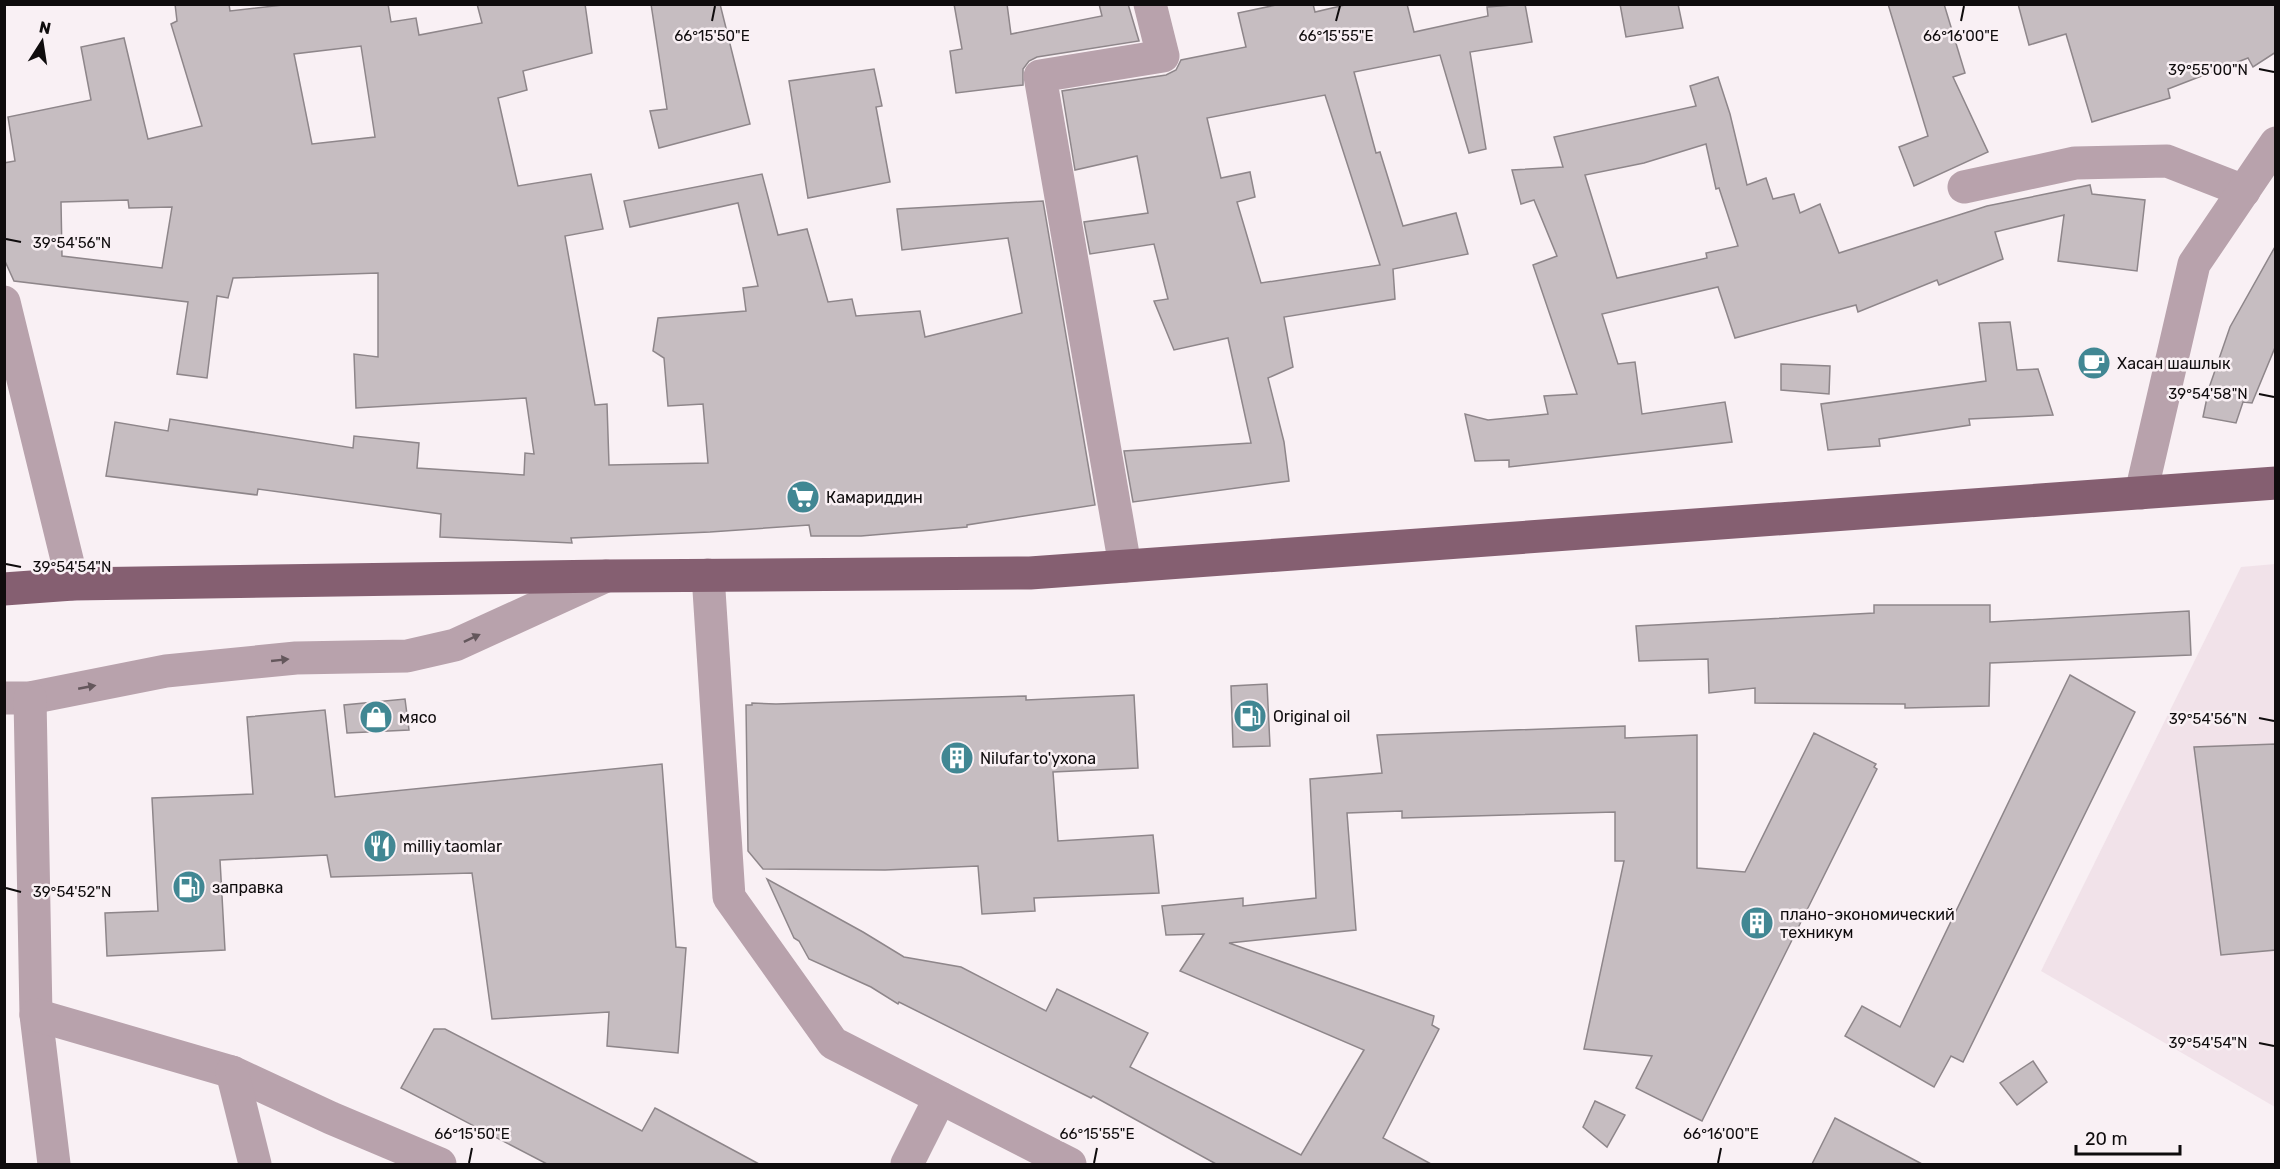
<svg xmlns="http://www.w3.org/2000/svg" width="2280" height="1169" font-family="Rubik,sans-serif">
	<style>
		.built { fill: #f1e2e9 }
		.building { fill: #c6bdc1; stroke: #8e868a; stroke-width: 1.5; fill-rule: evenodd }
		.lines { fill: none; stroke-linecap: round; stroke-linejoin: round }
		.minor { stroke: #b8a2ac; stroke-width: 33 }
		.major { stroke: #855f71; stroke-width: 33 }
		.oneway { fill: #64575c }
		.ticks { fill: none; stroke: #0f0c0d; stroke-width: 2 }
		.labels { text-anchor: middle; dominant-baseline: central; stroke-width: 5; stroke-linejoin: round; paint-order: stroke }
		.poi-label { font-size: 16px; fill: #0f0c0d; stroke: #f9f0f4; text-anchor: start }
		.ticks-label { font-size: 15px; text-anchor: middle; fill: #0f0c0d; stroke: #f9f0f4; stroke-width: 5; stroke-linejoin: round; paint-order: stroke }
	</style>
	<rect width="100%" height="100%" fill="#f9f0f4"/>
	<polygon class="built" points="2275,564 2275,1107 2041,971 2241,567"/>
	<g class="building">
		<path d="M175,4h54l1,7 62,-7h96l3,18 25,-4 3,17 63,-12 -5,-19h108l7,49 -69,18 4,19 -29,8 20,88 73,-12 12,55 -38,7 30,169 12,-1 2,61 99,-2 -5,-59 -35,2 -4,-48 -11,-7 5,-33 88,-7 -3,-23 15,-2 -20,-83 -108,24 -6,-26 138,-27 16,61 29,-6 21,73 24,-3 4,17 64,-5 5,26 97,-24 -14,-75 -106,12 -5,-41 146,-8 52,304 -128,20v2l-106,9h-50l-2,-11 -99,7 -139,6 1,5 -132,-6 1,-23 -183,-25 -1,6 -151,-19 9,-54 53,9 2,-12 183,29 1,-12 65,7 -2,25 107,7 1,-22 9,1 -8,-56 -170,10 -2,-54 24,3v-84l-145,5 -5,20 -11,-2 -10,82 -30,-4 11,-72 -174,-21 -10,-22v-96l11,-2 -7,-44 83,-17 -10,-53 43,-9 24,101 54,-13 -31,-102 6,-3zM361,46l14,91 -63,7 -18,-90zM128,200l1,8 43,-1 -10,61 -100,-12 -1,-54z"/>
		<polygon points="651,4 720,4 750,124 659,148 650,111 667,109"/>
		<polygon points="954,4 1007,4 1011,34 1102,16 1099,4 1128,4 1139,41 1037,57 1029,61 1023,69 1023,85 956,93 950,51 962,49"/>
		<path d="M1281,4h32l2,8 34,-8h58l7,28 74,-16 -1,-9 38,-3 7,38 -62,10 16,97 -17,4 -29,-98 -86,17 22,81 4,-1 23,74 53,-13 12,41 -75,15 2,30 -111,18 9,50 -25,11 16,64 5,39 -156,21 -9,-51 127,-8 -23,-105 -54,12 -20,-49 14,-2 -14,-55 -64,10 -6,-32 64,-9 -11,-57 -62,14 -13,-79 104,-16 10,-5 5,-10 65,-13 -8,-34zM1325,95l55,170 -119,18 -24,-81 18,-5 -5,-25 -29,6 -14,-60z"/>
		<polygon points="1620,4 1678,4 1683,28 1626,37"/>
		<polygon points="1888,4 1944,4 1965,73 1953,77 1988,152 1914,186 1899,147 1928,136"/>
		<polygon points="2018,4 2276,4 2276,52 2253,67 2248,58 2168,89 2170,98 2092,122 2066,34 2029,45"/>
		<polygon points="874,69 882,106 876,107 890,182 808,198 789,81"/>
		<path d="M1718,77l12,37 17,71 19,-7 7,21 21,-5 6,19 20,-9 19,49 148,-47 103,-21 2,9 53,6 -8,71 -79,-10 6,-46 -69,17 8,27 -64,26 -2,-5 -79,32 -2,-7 -121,33 -17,-51 -116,27 16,50 17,-2 7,52 83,-12 7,40 -223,25v-7l-34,1 -10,-47 23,6 60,-6 -4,-18 33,-2 -44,-129 24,-9 -23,-56 -13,4 -9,-34 51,-3 -9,-30 142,-31 -6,-20zM1706,144l10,45 3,-1 19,58 -32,7 1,5 -90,20 -32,-103 59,-12z"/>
		<polygon points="2276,245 2276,345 2252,403 2243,402 2236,423 2203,417 2209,388 2230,327"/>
		<polygon points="2010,322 2017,370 2038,369 2053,415 1969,419 1970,425 1879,439 1880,446 1828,450 1821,404 1986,381 1979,323"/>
		<polygon points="1781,364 1830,366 1829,394 1781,390"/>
		<polygon points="1874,605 1990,605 1990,622 2189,611 2191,655 1990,663 1989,706 1905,708 1905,704 1755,703 1755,688 1709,693 1708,659 1639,661 1636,626 1874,613"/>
		<polygon points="2070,675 2135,712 1963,1062 1951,1056 1934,1087 1845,1036 1862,1006 1900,1027"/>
		<polygon points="1267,684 1270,746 1233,747 1231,686"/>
		<polygon points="1134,695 1138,768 1053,772 1058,841 1153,835 1159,893 1034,898 1035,911 982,914 978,866 885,870 763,869 748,851 746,705 752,705 752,703 776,704 1026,696 1026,700"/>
		<polygon points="405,699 409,730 347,733 344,705"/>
		<polygon points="325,710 335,797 662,764 676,947 686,948 678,1053 607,1046 609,1012 492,1019 472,873 331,877 327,855 220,860 225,950 107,956 105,913 158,911 152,798 253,794 247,717"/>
		<polygon points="1625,726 1625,738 1697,735 1697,868 1745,872 1814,733 1876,764 1874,767 1877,769 1702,1121 1636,1088 1652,1056 1584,1049 1624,861 1615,861 1615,812 1402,818 1402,811 1347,813 1356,930 1229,943 1434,1016 1432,1025 1439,1029 1383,1138 1431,1164 1216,1164 1093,1096 1091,1098 899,1002 898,1004 871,987 809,959 799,941 794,938 767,879 863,932 904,957 961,967 1046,1011 1057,989 1148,1033 1130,1067 1301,1155 1364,1050 1180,971 1204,934 1166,935 1162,906 1243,898 1243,906 1316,898 1310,779 1382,773 1377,735"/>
		<polygon points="2276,744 2276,950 2221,955 2194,747"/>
		<polygon points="434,1029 445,1029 642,1131 655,1108 657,1109 759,1164 547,1164 401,1088"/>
		<polygon points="2033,1061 2047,1082 2017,1105 2000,1083"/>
		<polygon points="1595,1101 1625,1115 1607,1147 1583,1127"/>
		<polygon points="1835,1118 1922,1164 1812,1164"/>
	</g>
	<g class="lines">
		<g class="minor">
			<polyline points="1964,187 2075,163 2167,161 2244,191"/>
			<polyline points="4,302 73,584"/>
			<polyline points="2141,493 2194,264 2276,143"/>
			<polyline points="1125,566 1040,76 1163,56 1150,4"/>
			<polyline points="708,575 729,897 833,1043 1070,1164"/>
			<polyline points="4,698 30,698 166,671 296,658 407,656 455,645 606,576"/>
			<polyline points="30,698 36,1015 54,1164"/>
			<polyline points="36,1015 232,1072 331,1118 440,1164"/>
			<polyline points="232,1072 255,1164"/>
			<polyline points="907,1164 940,1098"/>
		</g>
		<polyline class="major" points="4,589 73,584 606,576 1030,573 2276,483"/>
	</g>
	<defs><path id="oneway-solid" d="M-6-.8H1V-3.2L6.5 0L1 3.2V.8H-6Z" transform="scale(1.5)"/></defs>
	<g class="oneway">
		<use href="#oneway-solid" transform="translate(472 638) rotate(-25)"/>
		<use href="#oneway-solid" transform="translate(280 660) rotate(-6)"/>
		<use href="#oneway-solid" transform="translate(87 687) rotate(-11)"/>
	</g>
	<path class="ticks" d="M712,21l3,-15M1336,21l4,-15M1961,21l3,-15M2259,69l15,3M6,239l15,3M2259,394l15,3M6,564l15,3M2259,718l15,3M6,888l15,4M2259,1043l15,3M469,1163l3,-15M1094,1163l3,-15M1718,1163l3,-15"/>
	<defs>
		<symbol id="cafe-disc" viewBox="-11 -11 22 22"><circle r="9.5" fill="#418793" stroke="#f9f0f4"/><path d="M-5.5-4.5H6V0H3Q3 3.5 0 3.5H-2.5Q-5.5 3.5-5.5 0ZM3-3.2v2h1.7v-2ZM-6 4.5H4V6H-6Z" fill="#fff"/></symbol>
		<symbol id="supermarket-disc" viewBox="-11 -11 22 22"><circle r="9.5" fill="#418793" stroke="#f9f0f4"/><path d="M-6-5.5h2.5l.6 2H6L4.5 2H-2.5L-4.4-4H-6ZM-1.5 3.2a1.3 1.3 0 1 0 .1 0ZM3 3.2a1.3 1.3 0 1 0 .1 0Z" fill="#fff"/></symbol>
		<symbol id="fuel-disc" viewBox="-11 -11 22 22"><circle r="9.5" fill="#418793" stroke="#f9f0f4"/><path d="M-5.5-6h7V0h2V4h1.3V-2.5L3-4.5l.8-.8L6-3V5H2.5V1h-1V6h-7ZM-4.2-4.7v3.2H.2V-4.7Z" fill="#fff"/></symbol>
		<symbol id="shop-disc" viewBox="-11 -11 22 22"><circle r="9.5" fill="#418793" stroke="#f9f0f4"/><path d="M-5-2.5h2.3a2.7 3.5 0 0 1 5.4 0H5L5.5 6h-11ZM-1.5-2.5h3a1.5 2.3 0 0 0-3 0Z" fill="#fff"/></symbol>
		<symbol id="building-disc" viewBox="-11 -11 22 22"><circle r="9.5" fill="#418793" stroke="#f9f0f4"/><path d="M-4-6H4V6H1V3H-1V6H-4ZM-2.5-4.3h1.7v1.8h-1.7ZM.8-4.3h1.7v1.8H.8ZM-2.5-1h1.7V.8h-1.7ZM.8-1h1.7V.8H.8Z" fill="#fff"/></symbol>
		<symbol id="restaurant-disc" viewBox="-11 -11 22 22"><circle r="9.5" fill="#418793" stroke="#f9f0f4"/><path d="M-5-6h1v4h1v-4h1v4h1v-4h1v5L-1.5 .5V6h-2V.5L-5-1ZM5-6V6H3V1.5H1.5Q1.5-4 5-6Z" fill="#fff"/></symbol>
	</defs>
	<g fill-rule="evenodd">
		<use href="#cafe-disc" x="2075" y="344" width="38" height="38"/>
		<use href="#supermarket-disc" x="784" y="478" width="38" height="38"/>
		<use href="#fuel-disc" x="1231" y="697" width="38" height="38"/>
		<use href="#shop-disc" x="357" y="698" width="38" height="38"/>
		<use href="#building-disc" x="938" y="739" width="38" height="38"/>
		<use href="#restaurant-disc" x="361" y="827" width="38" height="38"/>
		<use href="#fuel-disc" x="170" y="868" width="38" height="38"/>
		<use href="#building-disc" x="1738" y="904" width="38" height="38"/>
	</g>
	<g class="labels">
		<g class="poi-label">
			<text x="2117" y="363">Хасан шашлык</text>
			<text x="826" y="497">Камариддин</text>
			<text x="1273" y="716">Original oil</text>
			<text x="399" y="717">мясо</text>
			<text x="980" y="758">Nilufar to'yxona</text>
			<text x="403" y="846">milliy taomlar</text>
			<text x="212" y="887">заправка</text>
			<text x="1780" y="914">плано-экономический<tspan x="1780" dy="18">техникум</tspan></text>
		</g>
	</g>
	<g class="ticks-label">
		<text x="712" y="41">66°15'50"E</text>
		<text x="1336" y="41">66°15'55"E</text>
		<text x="1961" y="41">66°16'00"E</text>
		<text x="2208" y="75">39°55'00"N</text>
		<text x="72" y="248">39°54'56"N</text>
		<text x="2208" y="399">39°54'58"N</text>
		<text x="72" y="572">39°54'54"N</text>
		<text x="2208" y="724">39°54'56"N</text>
		<text x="72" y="897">39°54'52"N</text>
		<text x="2208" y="1048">39°54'54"N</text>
		<text x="472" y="1139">66°15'50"E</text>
		<text x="1097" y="1139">66°15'55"E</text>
		<text x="1721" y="1139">66°16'00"E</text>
	</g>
	<rect width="2280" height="1169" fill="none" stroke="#0f0c0d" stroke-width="12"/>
	<g transform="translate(42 42) rotate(12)" stroke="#f9f0f4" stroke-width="4.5" paint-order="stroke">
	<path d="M0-4.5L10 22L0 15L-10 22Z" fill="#0f0c0d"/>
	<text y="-9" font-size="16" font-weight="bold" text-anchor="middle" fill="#0f0c0d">N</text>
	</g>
	<path d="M2076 1145v9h104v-9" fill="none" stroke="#0f0c0d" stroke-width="3"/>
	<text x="2085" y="1145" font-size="18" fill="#0f0c0d" stroke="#f9f0f4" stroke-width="4.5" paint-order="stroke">20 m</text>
</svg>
